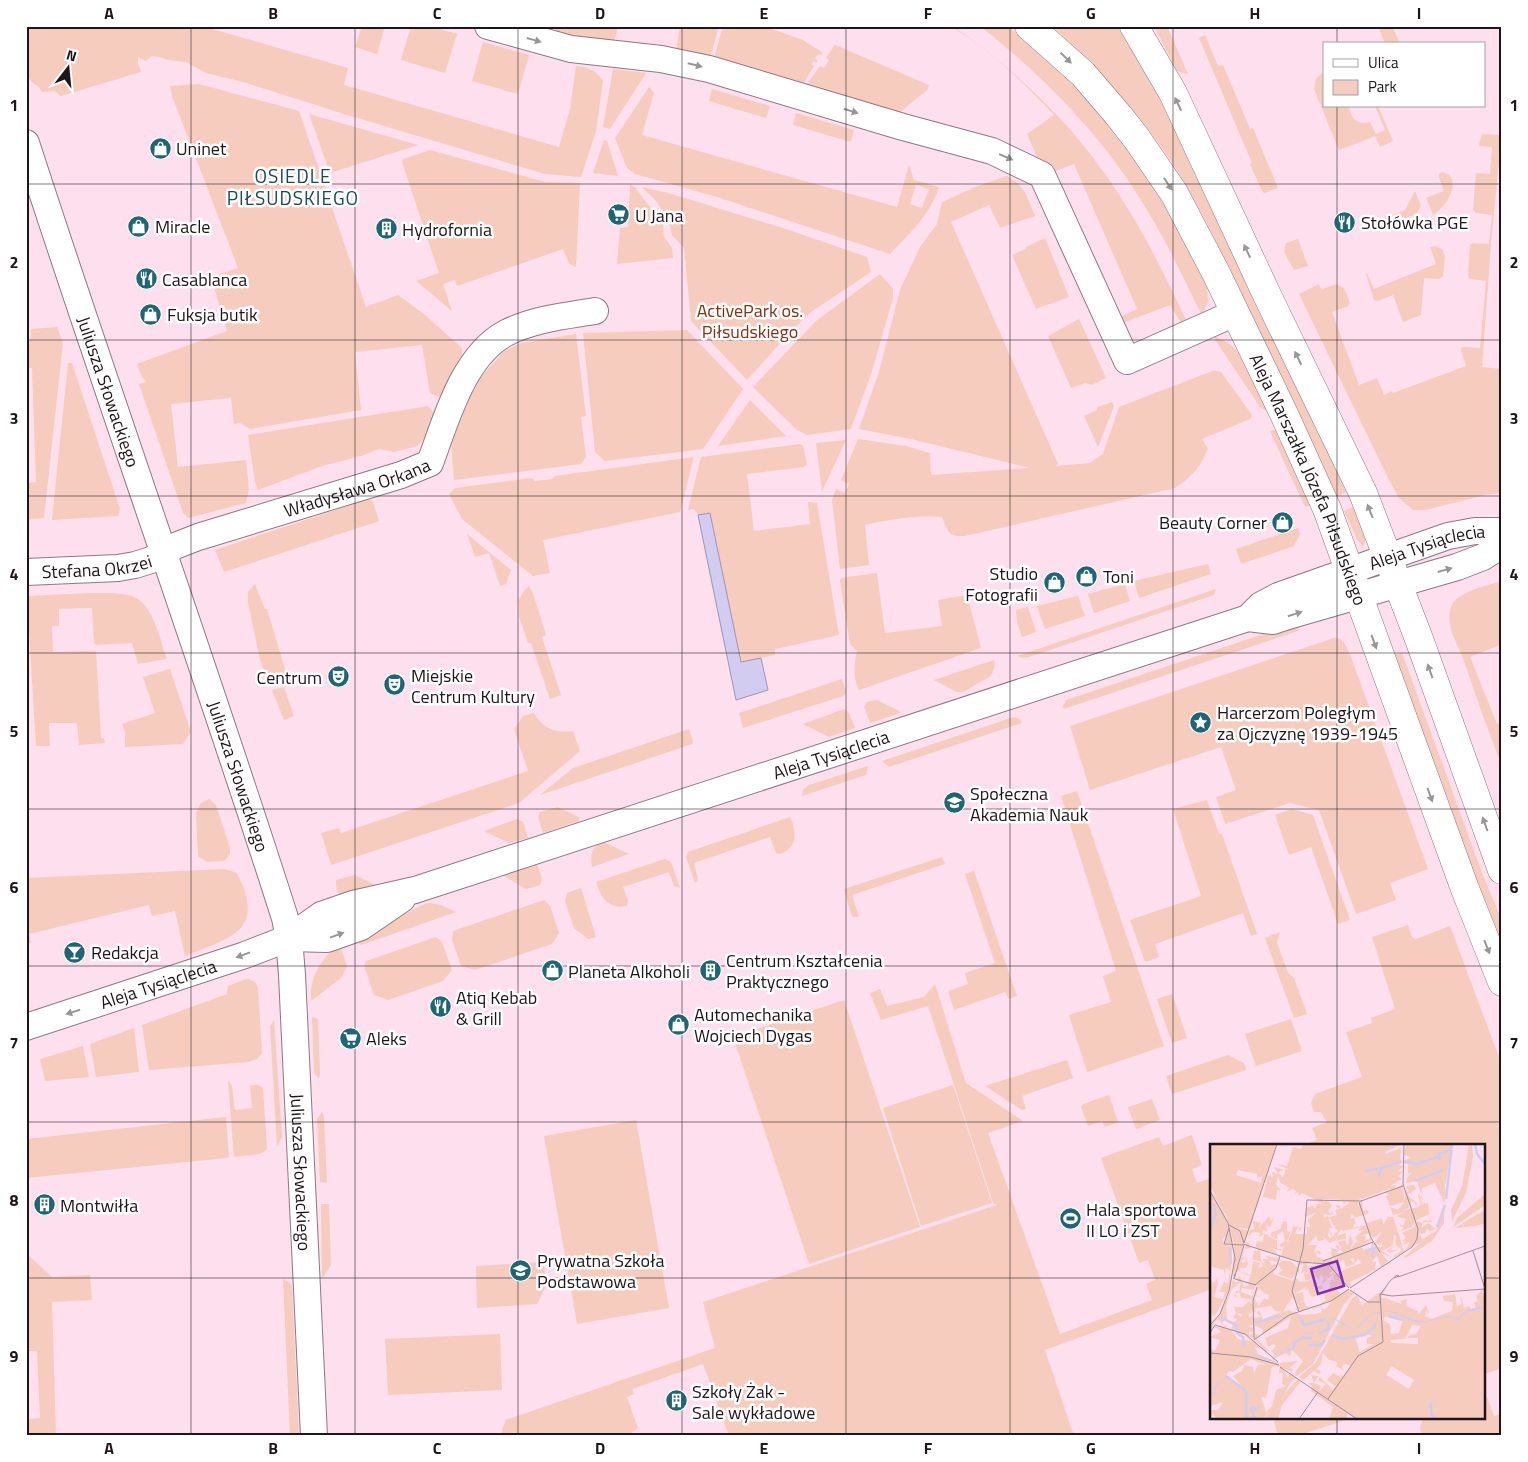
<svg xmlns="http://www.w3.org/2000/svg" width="1528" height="1462" font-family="'Titillium Web',sans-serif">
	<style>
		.green { fill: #f5ccbe; fill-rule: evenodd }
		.water { fill: #d2ccf0; stroke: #9c95b0 }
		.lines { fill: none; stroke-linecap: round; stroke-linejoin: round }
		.minor-casing { stroke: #907684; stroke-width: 28 }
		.tertiary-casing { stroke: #907684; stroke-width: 29 }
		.minor { stroke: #fff; stroke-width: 26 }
		.tertiary { stroke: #fff; stroke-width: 28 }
		.oneway { fill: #9a9698 }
		.grid { fill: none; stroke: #1f151a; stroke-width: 1; stroke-opacity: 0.55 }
		.labels { text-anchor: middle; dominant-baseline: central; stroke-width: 5; stroke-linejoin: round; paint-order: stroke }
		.poi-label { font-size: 18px; fill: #1f151a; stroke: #fff; text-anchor: start }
		.park-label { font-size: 18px; fill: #863013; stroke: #fff }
		.street-label { font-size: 18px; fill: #1f151a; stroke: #fff }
		.neighbourhood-label { font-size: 19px; letter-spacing: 1px; fill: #114c57; stroke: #fff }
		.inset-river { fill: none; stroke: #d2ccf0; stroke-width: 2.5 }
		.inset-road { fill: none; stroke: #a48e99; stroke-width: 1 }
		.view { fill: #7b2cbf; fill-opacity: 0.15; stroke: #7b2cbf; stroke-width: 2.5 }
		.inset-edge { fill: none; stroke: #1f151a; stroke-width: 2.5 }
		.neatline { fill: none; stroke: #1f151a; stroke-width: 2 }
		.grid-label { font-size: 16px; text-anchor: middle; font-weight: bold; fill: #1f151a }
	</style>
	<rect width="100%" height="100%" fill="#fddfee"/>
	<g class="green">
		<path d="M26,26h176l146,42 -4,17 215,62 11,-38 6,-43c13,1 20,5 27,15l-7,50 -15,46 -36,-3 -201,-60 -101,-32 -37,-9 -20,-11 -18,-2 -9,-3 -7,-1 -6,5 -8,-4v6l3,9 -80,24 -7,-5 -12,1c-5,-9 -5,-5 -11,-11 -8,-9 -5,-42 -5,-55z"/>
		<polygon points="352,26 385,26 377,54 355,47 361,29"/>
		<polygon points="411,26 429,26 457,34 445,73 401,60"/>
		<polygon points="557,26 618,26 613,48 555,31"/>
		<polygon points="680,26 719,26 709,62 676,52"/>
		<polygon points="723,26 763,26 803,40 823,53 821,55 818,54 815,58 818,61 816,63 814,61 811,64 814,66 800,89 713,62"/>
		<path d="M950,26h3c62,44 119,97 161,161 29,43 52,90 74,137l-5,2 -13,-21 -53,20 3,-8 17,-8 -63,-145 -18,7 -12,2 -17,-39 27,-19c-31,-33 -65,-66 -104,-89z"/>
		<path d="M980,26h28l28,23 41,38 41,49 40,58 13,20 36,73 1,15 -6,13c-15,-29 -29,-60 -45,-88 -44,-80 -106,-145 -177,-201z"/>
		<path d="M1052,26h68l31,53 195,413 -9,5c-27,-58 -54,-115 -81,-172 -30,-63 -58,-128 -99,-184 -31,-42 -67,-79 -105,-115z"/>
		<polygon points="1154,26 1167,26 1188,74 1177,71"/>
		<polygon points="1378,26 1392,26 1400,44 1385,44"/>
		<polygon points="1205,35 1218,66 1223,65 1250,129 1253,128 1278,188 1264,193 1262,191 1250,164 1252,163 1199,38"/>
		<polygon points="483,42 529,55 518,94 472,81"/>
		<polygon points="835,45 929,85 927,90 894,117 803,90 820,66 824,68 829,60 826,58"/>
		<polygon points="613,69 646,73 610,129 603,127"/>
		<path d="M1324,71v35h25c1,12 9,20 21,16l6,12 9,-4 -10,-24h3l15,35 -13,6 -5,-11 -36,14 -25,-61 2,-10z"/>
		<polygon points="199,84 299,111 366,307 398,295 425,315 462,348 462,360 445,400 430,393 422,345 355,352 361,410 250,429 240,423 234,424 231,398 171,404 178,467 246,460 249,489 246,503 188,518 183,513 139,384 146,382 141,375 137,364 227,331 211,277 238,268 172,96 170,86"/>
		<path d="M649,87l5,6 -12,42 255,72 12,-42 5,15 25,7c-9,28 -29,46 -49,67l-173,-57 -82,-23 -8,-6 -12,-30zM916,185l13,4 -7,19 -12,-4z"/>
		<polygon points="712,89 770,106 766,118 709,101"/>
		<polygon points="1502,100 1502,129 1491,244 1482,367 1502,369 1502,493 1485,495 1425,510 1413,510 1399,498 1388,478 1299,294 1319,284 1321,290 1336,284 1344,288 1350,303 1348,306 1332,312 1359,385 1377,378 1384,395 1392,391 1393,393 1466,366 1461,350 1462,347 1480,348 1486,281 1470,279 1468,276 1470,245 1472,243 1489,244 1492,215 1476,213 1473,209 1476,173 1490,174 1492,147 1479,146 1481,136 1483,134 1499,135"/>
		<polygon points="796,113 854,130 851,142 793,125"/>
		<polygon points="309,114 418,145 330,173"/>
		<polygon points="604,140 607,141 618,176 593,173"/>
		<polygon points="430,150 545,182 580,183 576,267 569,264 563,249 457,286 455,280 443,284 452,311 416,281 439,273 402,162 403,159"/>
		<path d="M1442,172c23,5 4,36 -9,43l-7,-17 18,-7 -5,-13v-4z"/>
		<path d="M1007,176c19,11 20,21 28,40l-35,12 -11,-23 -38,17 107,242 -3,2 35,-3 13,-9 16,-47 93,-36h5l4,1 31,43 -2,4 -48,20 6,10c-9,20 -16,27 -33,39l-210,48c-18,1 -17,-5 -23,-19 -26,-2 -51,2 -77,8l4,40 -29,4 -8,-69 4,-11 9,4 4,-9 -8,-4 17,-41 48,7 24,7 1,22 99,-7 -119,-29 -52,-10 20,-57 21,-82 20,-43 17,-23 5,-22 33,-15z"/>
		<polygon points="630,185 634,186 663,225 664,237 672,248 673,258 617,264 620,228 628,227"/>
		<polygon points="642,187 668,193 786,229 867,257 871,272 811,312 793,329 747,380 691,321 684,248 672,235 669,222 657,202"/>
		<polygon points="1415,191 1421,206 1416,214 1394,223 1385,218 1405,210"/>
		<path d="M1045,238l24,59c-11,5 -22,7 -33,12l-24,-54 14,-6v-2z"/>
		<polygon points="1298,239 1308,266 1294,270 1284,252 1286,243"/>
		<polygon points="1435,246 1442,249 1445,256 1443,276 1439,279 1424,278 1421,315 1403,322 1393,295 1378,301 1374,300 1366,274 1367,273 1374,289 1436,264 1430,247"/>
		<polygon points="880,274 893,289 893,298 872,371 851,429 807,435 797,430 753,387 816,321"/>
		<polygon points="1079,319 1106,378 1092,385 1085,383 1071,388 1048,336"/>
		<polygon points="57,327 63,343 44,518 26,520 26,483 36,482 32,368 26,368 26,341 31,340 31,329"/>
		<polygon points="687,330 743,389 703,449 605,461 595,452 583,333"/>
		<polygon points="576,334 586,416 581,417 586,457 581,464 454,480 451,442 468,398 480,378 504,351 521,343"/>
		<polygon points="1212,335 1230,344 1238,352 1268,412 1260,407"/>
		<polygon points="68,363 72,363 120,509 118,516 52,520"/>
		<polygon points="750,400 786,436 718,446"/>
		<polygon points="1112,402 1114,406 1098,447 1084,416 1097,410 1097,407"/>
		<polygon points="428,406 434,413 424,439 417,446 394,452 379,449 364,455 322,466 258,490 255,482 248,435"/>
		<polygon points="1275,430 1310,506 1305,507 1270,431"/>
		<polygon points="846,440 822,491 816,443"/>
		<polygon points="800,444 803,446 807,464 804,467 747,474 754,531 810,524 808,502 817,503 839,635 775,649 775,655 741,662 710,513 698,515 694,509 688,510 701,457"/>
		<polygon points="694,457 680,512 543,540 550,573 533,576 462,519 449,494 455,488 532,478 535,481 552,479 555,476"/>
		<polygon points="369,499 373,502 379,521 224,572 215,550"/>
		<path d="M1353,507c5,11 17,29 10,40l-6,-8 -13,-28z"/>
		<polygon points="1298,528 1300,534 1294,546 1241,564 1236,549"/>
		<polygon points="467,534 511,570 506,584 500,586 489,553 475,557"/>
		<polygon points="1208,564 1211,574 1139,598 1134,581"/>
		<path d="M877,573l8,60 57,-7 -4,-26 29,-5 14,53 -122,42c-6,-12 -5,-25 -2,-39l-7,-7 -10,-63 1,-3z"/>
		<path d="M1502,581v63l-32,13 27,67 5,-2v43c-14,-33 -25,-67 -37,-101 -4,-13 -12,-25 -15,-39 -1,-7 -1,-16 3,-22 9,-12 35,-18 49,-22z"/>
		<polygon points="255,584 265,609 267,609 288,679 270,684 260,660 248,602 248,592"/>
		<polygon points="1125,584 1130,601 1094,613 1088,594"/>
		<polygon points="529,586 533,593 546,635 542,637 561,695 550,699 531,643 528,643 519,616 519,603 518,602 523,592"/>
		<polygon points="1216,589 1214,595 1029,657 1023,658 1017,656"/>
		<path d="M89,593c14,0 29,-1 43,3 21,7 28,44 35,63l-29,5 -6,-21 -36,2 -2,-2 -2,-35 -33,1v17h-7l1,26 43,-1 5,87 3,1 1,4 -26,2 -2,-22h-28l1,23h-14l-9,-150z"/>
		<polygon points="1078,596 1085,616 1045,629 1037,606"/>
		<polygon points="1028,607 1036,632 1022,637 1017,622 1016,610"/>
		<polygon points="1300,622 1298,631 1064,709 1063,706 1066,700"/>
		<path d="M1334,638c10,-1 13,10 17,19l77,212 -38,14 6,17 -40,14 -37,-104 -29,-7 -65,21 -9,-27 20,-7 -15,-43 -131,43 -20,-64z"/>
		<polygon points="1402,653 1482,873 1502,921 1502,945 1468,862 1394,655"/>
		<polygon points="994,660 995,666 991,676 963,692 957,692 934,680"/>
		<polygon points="170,669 191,732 183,744 125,747 125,731 122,724 155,713 143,677"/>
		<polygon points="842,679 847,693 843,696 743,728 739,713"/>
		<polygon points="284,687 294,716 284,720 272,690"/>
		<polygon points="877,700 899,711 900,713 870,723 864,707 867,702"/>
		<polygon points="844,709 849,713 855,728 829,737 803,724"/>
		<path d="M534,713c8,15 22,21 39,18l7,20 -61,52 -188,62 -10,-32 18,-5 2,5 187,-62 -14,-42 9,-13z"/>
		<polygon points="1014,717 1021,720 1022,723 889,767 882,761"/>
		<polygon points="689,729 693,741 692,744 540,795 573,768"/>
		<polygon points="868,766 866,775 802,796 803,790 809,785"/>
		<polygon points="1077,791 1164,1046 1087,1072 1069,1015 1111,1002 1103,976 1116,971 1061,796"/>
		<polygon points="209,799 216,805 230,848 230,854 224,861 207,862 198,856 196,813 201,803"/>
		<polygon points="1207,800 1219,834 1222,834 1257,934 1251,936 1243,913 1155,944 1159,957 1145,962 1130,920 1201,896 1173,809"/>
		<polygon points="558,807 579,817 579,821 543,833 538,817 540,812"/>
		<polygon points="1292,809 1313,815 1350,920 1338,924 1311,847 1289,855 1275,815"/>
		<path d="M790,817c7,15 8,31 -10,37l-4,-1 -6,-16 -76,26 4,16 -3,4 -9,-26 2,-5z"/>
		<polygon points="517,819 523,822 528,838 509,843 484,831"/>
		<path d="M603,842l3,1 23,11 -37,13c-2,-11 -1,-20 11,-25z"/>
		<polygon points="942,857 945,864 852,895 859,917 853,917 851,914 844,889"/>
		<path d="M665,859l6,3 9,26 -6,-2 -5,-14 -46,15 5,14 -1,5c-18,4 -26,-8 -31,-24z"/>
		<polygon points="537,864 542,879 540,885 526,889 504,876 504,875"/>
		<path d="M225,869l12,4c30,59 -7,64 -52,83l-10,-45 -23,5 -3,-11 -120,29 2,9 -5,1v-66z"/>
		<polygon points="974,871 1017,996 1009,999 1005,992 954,1010 948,991 968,984 965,973 995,963 965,874"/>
		<polygon points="355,875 376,885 341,900 336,886 336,880"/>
		<polygon points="581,888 596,937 588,939 574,928 565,901 567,893"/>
		<polygon points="544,900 550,906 559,933 552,944 475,970 461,966 452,940 453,931"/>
		<polygon points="429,903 441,905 456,912 361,945 354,939 380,928 422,905"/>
		<polygon points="1408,925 1412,937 1416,939 1450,926 1502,1065 1502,1368 1484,1374 1484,1146 1301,1146 1317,1140 1312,1128 1327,1122 1321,1112 1314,1112 1311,1103 1315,1094 1362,1077 1346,1032 1372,1023 1371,1018 1395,1009 1372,937"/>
		<polygon points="1280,932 1277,942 1288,973 1294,978 1307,1014 1294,1018 1265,938"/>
		<polygon points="436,937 442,942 452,970 443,981 388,1000 374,995 364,966 366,961"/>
		<path d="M340,945l7,22 -6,11 -30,23c-2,-23 10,-44 29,-56z"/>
		<path d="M246,979c7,1 11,3 12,10l4,64 -5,6 -9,3 -99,8 -7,-45 85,-31 1,-8z"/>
		<polygon points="935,984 966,1083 1023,1121 988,1133 1060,1334 1152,1300 1146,1284 1155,1280 1148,1260 1139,1263 1101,1158 1159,1137 1163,1146 1192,1135 1202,1165 1192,1169 1197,1183 1212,1178 1212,1289 1045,1350 1074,1436 729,1436 703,1364 632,1389 634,1394 627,1397 638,1428 628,1436 613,1436 612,1433 600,1436 502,1436 502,1430 506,1420 715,1348 703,1302 997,1205 993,1203 928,1006 881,1020 870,993 880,989 887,1006 924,997"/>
		<polygon points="1172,994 1187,1038 1172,1043 1157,999"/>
		<polygon points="844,1000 920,1227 809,1264 733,1037"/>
		<polygon points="312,1017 318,1019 320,1073 319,1079 314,1073"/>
		<polygon points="1291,1019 1302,1051 1256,1066 1245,1034"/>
		<polygon points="274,1020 282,1137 277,1146 270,1026"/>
		<polygon points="134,1028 139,1072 96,1077 90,1044"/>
		<polygon points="83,1046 89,1077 45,1081 40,1059"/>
		<polygon points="1228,1055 1244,1063 1246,1070 1172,1094 1166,1076"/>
		<polygon points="1067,1060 1073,1078 1022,1096 1026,1109 1022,1110 985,1086"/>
		<path d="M228,1080l4,6 3,24 17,-2 -2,-23h8l5,3 4,61c-7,8 -23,6 -33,8z"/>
		<polygon points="953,1085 992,1203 921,1226 883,1108"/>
		<polygon points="1109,1095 1118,1122 1105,1127 1102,1121 1088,1126 1081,1107 1083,1104"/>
		<polygon points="1152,1099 1160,1120 1136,1129 1128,1107"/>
		<polygon points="322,1112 324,1116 327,1183 320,1182 317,1119"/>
		<polygon points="226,1117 229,1157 227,1158 26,1178 26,1139"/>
		<polygon points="636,1120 669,1308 577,1324 544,1136"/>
		<polygon points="321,1204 329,1204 331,1265 322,1279"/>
		<polygon points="26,1253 52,1277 90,1275 92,1300 52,1302 56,1436 26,1436 26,1419 40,1418 37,1351 26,1351"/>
		<polygon points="544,1262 546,1286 537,1304 477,1308 476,1266"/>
		<polygon points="283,1279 290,1283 292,1287 299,1436 290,1436"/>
		<polygon points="500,1334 502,1390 388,1395 385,1339"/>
		<polygon points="1484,1389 1494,1416 1502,1414 1502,1436 1421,1436 1420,1426 1424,1418 1484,1418"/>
		<polygon points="1282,1418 1352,1418 1303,1434 1303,1436 1278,1436 1274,1421"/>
	</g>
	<polygon class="water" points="710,513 741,662 761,658 768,690 736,700 698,515"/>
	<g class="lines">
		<defs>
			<g id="minor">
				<polyline points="488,26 571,49 661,59 709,69 903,127 992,151 1042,175 1127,361 1235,313"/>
				<path id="s1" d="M26,143c84,259 176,515 259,775l4,20 3,37 22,461"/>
				<path id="s2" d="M26,572l92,-4 17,-3 16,-5 24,-14 23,-9 203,-62 29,-12c16,-43 33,-107 76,-130 28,-14 59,-17 89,-22"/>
				<polyline points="1248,618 1273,621 1288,616 1457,567 1483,557 1502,545"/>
				<polyline points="289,938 327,939 361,927 402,899"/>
				<path id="s3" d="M26,1027l219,-72 44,-17 32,-23 32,-11 62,-14 833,-272 13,-13 17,-9 170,-60 27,-5h27"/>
			</g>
			<g id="tertiary">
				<path id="s4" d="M1029,26l54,48 36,42 18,23 37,54 42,80 68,141 43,95 138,380 37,93"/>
				<polyline points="1134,26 1173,93 1267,295 1363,493 1419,639 1502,870"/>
			</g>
		</defs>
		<use href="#minor" class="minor-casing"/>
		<use href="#tertiary" class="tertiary-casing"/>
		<use href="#minor" class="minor"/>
		<use href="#tertiary" class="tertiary"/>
	</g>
	<defs><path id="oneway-solid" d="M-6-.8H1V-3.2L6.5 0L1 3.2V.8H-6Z" transform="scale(1.25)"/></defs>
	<g class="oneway">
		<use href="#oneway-solid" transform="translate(534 40) rotate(16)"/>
		<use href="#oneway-solid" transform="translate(1066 58) rotate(44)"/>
		<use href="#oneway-solid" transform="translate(695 65) rotate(14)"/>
		<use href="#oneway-solid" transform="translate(1178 104) rotate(-115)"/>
		<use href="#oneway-solid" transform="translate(851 111) rotate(17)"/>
		<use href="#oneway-solid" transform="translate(1006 157) rotate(23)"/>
		<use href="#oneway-solid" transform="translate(1168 184) rotate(57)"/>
		<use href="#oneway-solid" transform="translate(1247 251) rotate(-115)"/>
		<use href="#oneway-solid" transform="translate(1298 358) rotate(-116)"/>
		<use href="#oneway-solid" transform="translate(1370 511) rotate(-111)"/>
		<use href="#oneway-solid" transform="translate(1445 570) rotate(-16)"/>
		<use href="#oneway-solid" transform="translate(1295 614) rotate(-17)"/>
		<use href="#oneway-solid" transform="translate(1374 642) rotate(70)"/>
		<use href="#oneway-solid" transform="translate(1430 671) rotate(-110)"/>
		<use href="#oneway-solid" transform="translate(1430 795) rotate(70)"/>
		<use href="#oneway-solid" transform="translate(1485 824) rotate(-110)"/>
		<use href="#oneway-solid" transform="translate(337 935) rotate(-20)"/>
		<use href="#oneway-solid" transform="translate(1487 947) rotate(68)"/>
		<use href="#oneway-solid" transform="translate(243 955) rotate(160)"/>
		<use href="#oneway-solid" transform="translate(73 1012) rotate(162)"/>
	</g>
	<path class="grid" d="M191,26v1410M355,26v1410M518,26v1410M682,26v1410M846,26v1410M1010,26v1410M1173,26v1410M1337,26v18M1337,106v1040M26,184h1476M26,340h1476M26,496h1476M26,653h1476M26,809h1476M26,966h1476M26,1122h1476M26,1278h1186M1484,1278h18M1337,1418v18"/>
	<defs>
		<symbol id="shop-disc" viewBox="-11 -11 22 22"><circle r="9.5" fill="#1e6674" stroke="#fff"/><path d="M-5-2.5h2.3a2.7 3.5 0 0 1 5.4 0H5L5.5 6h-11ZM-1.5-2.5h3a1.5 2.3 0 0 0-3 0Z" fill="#fff"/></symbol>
		<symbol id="supermarket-disc" viewBox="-11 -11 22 22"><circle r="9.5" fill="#1e6674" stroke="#fff"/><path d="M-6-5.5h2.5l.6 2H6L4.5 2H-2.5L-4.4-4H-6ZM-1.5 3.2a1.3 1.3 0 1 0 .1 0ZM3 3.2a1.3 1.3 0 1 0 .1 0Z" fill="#fff"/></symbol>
		<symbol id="restaurant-disc" viewBox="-11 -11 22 22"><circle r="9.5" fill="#1e6674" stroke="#fff"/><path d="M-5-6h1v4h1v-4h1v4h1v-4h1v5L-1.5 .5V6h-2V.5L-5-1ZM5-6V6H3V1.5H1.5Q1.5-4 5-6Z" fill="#fff"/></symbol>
		<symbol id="building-disc" viewBox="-11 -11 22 22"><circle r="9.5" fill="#1e6674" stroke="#fff"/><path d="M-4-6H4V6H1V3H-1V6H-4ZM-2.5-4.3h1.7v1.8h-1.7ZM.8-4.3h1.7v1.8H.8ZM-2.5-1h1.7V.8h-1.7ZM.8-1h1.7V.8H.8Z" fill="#fff"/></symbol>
		<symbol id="theatre-disc" viewBox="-11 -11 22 22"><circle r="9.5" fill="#1e6674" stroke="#fff"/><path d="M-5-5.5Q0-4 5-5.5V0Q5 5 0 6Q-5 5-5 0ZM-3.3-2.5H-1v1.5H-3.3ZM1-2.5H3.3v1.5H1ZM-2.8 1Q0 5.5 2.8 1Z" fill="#fff"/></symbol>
		<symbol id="sight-disc" viewBox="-11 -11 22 22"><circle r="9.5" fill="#1e6674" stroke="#fff"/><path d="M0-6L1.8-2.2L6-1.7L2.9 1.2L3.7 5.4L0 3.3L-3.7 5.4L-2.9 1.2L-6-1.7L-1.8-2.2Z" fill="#fff"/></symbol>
		<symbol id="university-disc" viewBox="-11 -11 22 22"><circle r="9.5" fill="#1e6674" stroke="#fff"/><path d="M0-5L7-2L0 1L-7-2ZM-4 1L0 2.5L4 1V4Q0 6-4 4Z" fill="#fff"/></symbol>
		<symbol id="bar-disc" viewBox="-11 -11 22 22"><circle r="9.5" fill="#1e6674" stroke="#fff"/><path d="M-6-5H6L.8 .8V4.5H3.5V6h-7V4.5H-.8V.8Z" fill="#fff"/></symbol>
		<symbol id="stadium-disc" viewBox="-11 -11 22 22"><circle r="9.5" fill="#1e6674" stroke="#fff"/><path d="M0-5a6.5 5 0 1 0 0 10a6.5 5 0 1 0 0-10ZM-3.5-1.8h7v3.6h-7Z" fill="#fff"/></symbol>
		<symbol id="school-disc" viewBox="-11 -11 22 22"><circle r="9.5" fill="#1e6674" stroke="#fff"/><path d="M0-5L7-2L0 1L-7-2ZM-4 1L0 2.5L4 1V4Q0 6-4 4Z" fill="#fff"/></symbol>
	</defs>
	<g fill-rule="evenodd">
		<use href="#shop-disc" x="148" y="136" width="25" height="25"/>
		<use href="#supermarket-disc" x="606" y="202" width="25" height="25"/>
		<use href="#restaurant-disc" x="1332" y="210" width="25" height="25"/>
		<use href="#shop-disc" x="126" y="214" width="25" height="25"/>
		<use href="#building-disc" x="374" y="216" width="25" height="25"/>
		<use href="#restaurant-disc" x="134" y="266" width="25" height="25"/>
		<use href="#shop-disc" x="138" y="302" width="25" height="25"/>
		<use href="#shop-disc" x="1270" y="510" width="25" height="25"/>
		<use href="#shop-disc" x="1074" y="564" width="25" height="25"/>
		<use href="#shop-disc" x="1042" y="570" width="25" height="25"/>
		<use href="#theatre-disc" x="326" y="664" width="25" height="25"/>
		<use href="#theatre-disc" x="382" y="672" width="25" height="25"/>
		<use href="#sight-disc" x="1188" y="710" width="25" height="25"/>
		<use href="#university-disc" x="942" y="790" width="25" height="25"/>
		<use href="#bar-disc" x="62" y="940" width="25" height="25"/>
		<use href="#building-disc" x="698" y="958" width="25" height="25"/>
		<use href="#shop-disc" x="540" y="958" width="25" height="25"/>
		<use href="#restaurant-disc" x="428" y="994" width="25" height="25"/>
		<use href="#shop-disc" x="666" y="1012" width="25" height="25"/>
		<use href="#supermarket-disc" x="338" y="1026" width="25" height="25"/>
		<use href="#building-disc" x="32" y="1192" width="25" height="25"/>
		<use href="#stadium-disc" x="1058" y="1206" width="25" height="25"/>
		<use href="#school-disc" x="508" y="1258" width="25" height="25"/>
		<use href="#building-disc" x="664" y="1388" width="25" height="25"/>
	</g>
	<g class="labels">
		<g class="poi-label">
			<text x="176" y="148">Uninet</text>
			<text x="635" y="215">U Jana</text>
			<text x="1361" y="222">Stołówka PGE</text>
			<text x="155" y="226">Miracle</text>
			<text x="402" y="229">Hydrofornia</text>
			<text x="162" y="279">Casablanca</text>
			<text x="167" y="314">Fuksja butik</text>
			<text x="1267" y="522" text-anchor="end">Beauty Corner</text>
			<text x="1038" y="573" text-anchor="end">Studio<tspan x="1038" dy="21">Fotografii</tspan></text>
			<text x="1103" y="576">Toni</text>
			<text x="411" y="675">Miejskie<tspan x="411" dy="21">Centrum Kultury</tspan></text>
			<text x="322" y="677" text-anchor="end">Centrum</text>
			<text x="1217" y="712">Harcerzom Poległym<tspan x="1217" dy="21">za Ojczyznę 1939-1945</tspan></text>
			<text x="970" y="793">Społeczna<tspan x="970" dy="21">Akademia Nauk</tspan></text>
			<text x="91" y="952">Redakcja</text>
			<text x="726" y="960">Centrum Kształcenia<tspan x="726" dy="21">Praktycznego</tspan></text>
			<text x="568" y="971">Planeta Alkoholi</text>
			<text x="456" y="997">Atiq Kebab<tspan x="456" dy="21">&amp; Grill</tspan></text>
			<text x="694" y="1014">Automechanika<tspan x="694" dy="21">Wojciech Dygas</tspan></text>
			<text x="366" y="1038">Aleks</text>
			<text x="60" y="1205">Montwiłła</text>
			<text x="1086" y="1209">Hala sportowa<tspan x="1086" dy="21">II LO i ZST</tspan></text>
			<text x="537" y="1260">Prywatna Szkoła<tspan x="537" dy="21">Podstawowa</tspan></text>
			<text x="692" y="1391">Szkoły Żak -<tspan x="692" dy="21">Sale wykładowe</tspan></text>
		</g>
		<g class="park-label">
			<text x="750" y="310">ActivePark os.<tspan x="750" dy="21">Piłsudskiego</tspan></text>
		</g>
		<g class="street-label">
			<text stroke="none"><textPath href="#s1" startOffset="262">Juliusza Słowackiego</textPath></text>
			<text stroke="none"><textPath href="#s4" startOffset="539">Aleja Marszałka Józefa Piłsudskiego</textPath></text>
			<text stroke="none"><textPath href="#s2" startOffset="345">Władysława Orkana</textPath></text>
			<text stroke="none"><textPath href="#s3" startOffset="1486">Aleja Tysiąclecia</textPath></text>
			<text stroke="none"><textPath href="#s2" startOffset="71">Stefana Okrzei</textPath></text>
			<text stroke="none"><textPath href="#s3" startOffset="852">Aleja Tysiąclecia</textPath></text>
			<text stroke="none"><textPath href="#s1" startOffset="668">Juliusza Słowackiego</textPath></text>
			<text stroke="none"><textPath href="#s3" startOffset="139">Aleja Tysiąclecia</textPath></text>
			<text stroke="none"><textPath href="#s1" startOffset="1072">Juliusza Słowackiego</textPath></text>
		</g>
		<g class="neighbourhood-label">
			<text x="293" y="175">OSIEDLE<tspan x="293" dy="22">PIŁSUDSKIEGO</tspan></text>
		</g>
	</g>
	<g transform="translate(1210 1144)">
		<rect width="275" height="275" fill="#fddfee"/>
		<path d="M0,0l66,1 -21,67 -4,-1 3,2 -4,17 4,-1 -1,-8 8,2 -2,5 10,-12 2,5 3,-3 -4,9 -4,-2 1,7 -4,-2 -1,3 6,2 2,-3 -2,4 9,4v9h5l-1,2 -9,-3 6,6 -10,-3 11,4 -19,-6 1,13 4,2 -2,-5h6l-4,-3 13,2 -1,4 -8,-2 2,5 6,-1 -4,10 21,7 2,-3 4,4 3,-1 -1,-4 2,5 9,-3 2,5 4,-3 -5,7 7,-3 3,-7 -3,-4 -2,6 -10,-14 20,-1 -16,-1v-3l-7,3 4,5 -6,6 7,-4 5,6 -11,4 -1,-6 1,-4 -4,2 3,-9 -5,1v7l-2,-1 -3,8 -1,-4 -1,4 -15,-5 6,-4 -5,-1h3l-3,-6 5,-1 -4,-1 1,-4v3l12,2 5,6 1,-5h8l-25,-6 3,-12 -2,3 -3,-3 6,-4 -2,-10 -6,4 1,4 -4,-1 1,-5 -2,4 -3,-1 2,-4 7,-2 -5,-2 6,2 3,-9 4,1v9l3,1 3,-8 -6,18h1l6,-18v3l4,-1 -3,8h12v-5l-5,-2 -2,5 -1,-4 4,-1 2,1 6,-2 -4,-5 10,-9 -12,5 1,-9 11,-4 -4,2 2,3 2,-5h7l-22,-11 -3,3 -1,-4 -3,2 1,-3 -4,-2 -5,3 2,-4 -8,-5 -3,-7 -2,9 5,5h-4l-1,10 -13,-3 5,-22 5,2 -1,-5 6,2 -4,-7 10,3 -6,2 5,6 3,-10 -10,-4 11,2 6,-19 8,2 2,-5h98l-16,8 1,2 15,-6 -1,11 3,3 -5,3 5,1 -6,6 6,-1 -5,5 4,3 -12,7 6,-1 -2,5 7,-5 4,-1 -3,2 3,14v-8l4,-1 -3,-5 8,-1 2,4 -9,6 10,8 -1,3 -2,-5 -3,1v6l-3,-6 1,6 -8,3 17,-4 3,-3 -3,-8 1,-3 3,11 -2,2 4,-2 -7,-23 -11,2 2,-7 5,-4 -5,2v-10l-4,-3 7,-4 -7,-2 2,-9 -4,-1 50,-1 -7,42 -1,37 -12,18 -23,15 -4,2 -1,-1 17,-15 -16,8 6,-9 -7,4 -1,-3h4l-5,-1 4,-3 -4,-5 13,-6 -2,-4 -1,4 -11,4 3,-4h-3l-2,-4 4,3 3,-7 -10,-3 9,-4 -12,3 -3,-8 8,3 6,-8 -14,4 -4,-10 3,-1 -3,-3 5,-1 -1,-2 -32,11 1,8v-6l3,-1 1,10 4,-1 2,3 -14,5 -3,-4 -2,5 4,-1 2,5 -2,1 -1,4 13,-3 3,7 -6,-15 4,6 15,-5 1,7 5,-8h5l10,30 -3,-2 5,6 -9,6 -2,-1 8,-6 -6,-5 -7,5h8l-8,3 -2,-3 8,-5 1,-9 -2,-1 -1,10 -11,6 10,6 -11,-4 7,8 -6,5 8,-4 -2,-3 3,4 -10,4 -4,-11 -5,5 4,1 -1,7 6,-2 -31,15 1,6 -6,-5 -4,7 -2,-6 -3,3 4,7 8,-4 6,3v-6l1,5 -11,12 -31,60 -16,12 -3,-2 9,-13 -11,-11 -2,6 -4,-3 -14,6 3,-4 -4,-4 5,-5 -2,-2 -6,3 -3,-9 23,-10 3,-11 -29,18 1,-6 -8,-3v7l5,3 -4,2 13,13 -3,1 -12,-14v-20l7,-1 -4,-4 2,-3 4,9 25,-9 13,5 15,-1 6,-2 -1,-5 -11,2 16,-5 -5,2 2,4 4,-2 5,-8 -27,9 -1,-3 1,4 -6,1 -2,-3v1h-4l6,-2 -7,-10 -9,15 -8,-1 -4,-5 -16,2 1,5 -4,-3 -1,4 -3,-1 1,4 4,-1v9l-5,1 5,2v5l-3,-2 -2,4 5,-2v5l-22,-8 7,9 17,2 6,7 -6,-1 3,7 21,9v4l-7,-1 -6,32 -5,-1 5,15 6,-6 4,-15v4v-5l10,-4 -4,-2 1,-11h-4l1,-10 18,-2 -9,7 4,1 -1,3 -9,-4 5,10 2,-5 7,5 -6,4 -7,12 14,-15 3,2 -19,24 -4,14h-13l4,-8 -5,8h-48l-3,-6 -3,6v-9h8l5,-8 -13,4v-57l5,2 5,-11 -10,-3 11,-5 -7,-6 8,2 5,-4 -3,7 2,-3 5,2 2,-5 -9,-5 -3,5v-4l-4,-1 -3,3 3,2 -3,-1 -4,8v-6l6,-7 -6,6 9,-11 9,-22 -14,25 -4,-6v-32l3,4 4,-4 1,4 -4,14 9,2 2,-7h-6l5,-10 4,1 2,-12 -4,-3 -2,7v-5l-14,-4v-66l15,24 -15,-25v-7l14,21 9,30 -2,-5 1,6 -7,-1 1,-7 -4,3 2,6h8h-9l9,1 -2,37 2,-3 -4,13 -8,19 -1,2 -3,4 1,1 4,-8 8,-17 4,-15v3l1,-2 1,-1v3h4l-2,-3 3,-3 4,11 5,-2 -4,-3h4l1,-6 -12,-5 -5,6 1,-32 9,-1h-9l-8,-29 -16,-25 8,9 -8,-12zM28,26l19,4v4l5,-2 -1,7 -25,-8zM225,39l10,22 -9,26 -13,8 -5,-6 3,1 4,-1 2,-5 2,3 7,-2 -8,-6 -7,5 3,-6h8l-3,-5 1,4 -6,-1 -1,3 -8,-2 14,-7 -1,-11 -3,1 -4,-6 1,-10zM112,55h8l22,2h-9l1,4 2,-4 4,1 -9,7 -2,-4 -4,1 5,3 -5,1 2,5 -8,2 5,9h3l-5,2 -4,-12 -3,2 -2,-4 10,1 -1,-5 -1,4 -3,-3 4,-5 -4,-5h8l-11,-1 -1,3zM124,83l4,4 -4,3 3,6 9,-1v-6l-9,3 4,-7 2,2 19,-4 -6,4 8,-1 -9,7 5,7 -3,-3 -7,8 3,-7 -3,-9 -2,13 -3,-6 -7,2 2,5 3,-1 -3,3 3,4h-7l4,-3 -2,-5 -3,1 4,4 -8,-2 1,9 -8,3 -8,-4 1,-4 2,3 2,-2 -2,-2 -5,1 3,-7h-9l8,-9 2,5 6,-1 -1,-4 7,7 6,-3 2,4 -3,-7 -1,-2 -4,3 -2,-3 1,-4 2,5 1,-1 -3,-6zM28,84l12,1 -2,8 1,1 4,1 -5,-2 5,-5 7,1 -1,4 5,-3 -1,8 -6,-1 -2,7 4,1 -3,3 -1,-3 -3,10 -9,-3 2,-7 6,-1 -3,-6 -4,1 5,-12zM172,88l-7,11 6,2 1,-4v6h-5v-3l-5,-2 -1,5 4,-2v4l-11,2 -3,-5 11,-6 -2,-2 -5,3 1,-5h-4l7,-3 4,5zM33,101h3l-4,11 19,6 2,4 -4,2 1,-5 -7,-2 -2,14 -12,-4 4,-6 -1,3h4l2,-5 -2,-5 -1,5 -4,-1 4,-4 -3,-1 -6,14zM124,113l4,14 4,-3 -5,-6 7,-2 2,7 9,-3 -5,-5 4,-1 1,6 3,-6 3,5 -22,9 6,10 -7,-9 -5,2 2,7 -3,-3 -3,4 2,3 -7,8 2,6 -6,4 -7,3 -7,-1 -2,-5 -6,2 6,-3 -1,-8 -9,2 12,-7 -1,3 3,-1v1l2,8 -1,-5 3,4 8,-2 -3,-6h6l-2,-5 8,-5 -4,2 2,-3 -4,-3 6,3 7,-7 -6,4 -1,-2 6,-3 2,1 -6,-6 3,1 -3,-4zM31,138l-2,9h-3l-2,5 3,1 -2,-3 4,-2 2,6 10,1 2,4 -5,-1 -5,5h-9l2,6 7,1 -2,3 -5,-4 -3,4 5,3 -5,2 -6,-3 -1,-13 6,-17zM45,140l3,3 -3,9 5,1 -4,-2 3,-7 4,4 2,-4 -2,5 6,2 -1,5 -4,-2 -5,8 -6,-10 3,-10 -4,10 -11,-4 1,-4 12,2zM41,215l15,6h-8l-4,8 -1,-6 -9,-2 -2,6 -9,5 8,9 -15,-8 2,-6 5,1zM259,0h3l1,13 -7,36 -14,28 -1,-11 11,-24zM275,50v11l-32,22 4,-9zM275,66v13l-9,3 -22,2 8,-4 2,3 -1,-4zM177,143l-6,10 21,7 -2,-3 7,-2 -1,7 12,5v4l8,-10 3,8 -3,-2 -1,5 6,3 21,-8 1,-9 -9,-1 -1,-5 12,-2 2,12 5,-2 -2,-7h1l3,11 5,-2 2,3 5,-1 -2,-5 4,-2 -2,-5 6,-6 3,9v120h-128l-10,-6v6h-18l4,-12 -22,-16 1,-5 -4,-3h6l-3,-8 7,1 -4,7 7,3 -2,5 7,-7 -8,-4 2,-3 13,13 2,-4 -8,-6 6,-7 8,4 -1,-3 3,2 8,-11 -7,-1 -2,4 3,4 -8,-6 -2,3 3,-7 -9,-2 -6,-7 -2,11 -5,5 5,2 -2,3 -5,-3 -11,9 -4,-3 17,-15 38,-67 -1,3 4,-3 5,10 25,-18 3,2zM182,172l11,4 -4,13 -8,1 -1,-10 -6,-3v-4zM202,181l9,1 -5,8 -6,1 -3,3h11v6l-26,-1 -2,-3 15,-1zM156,190l7,2 -6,2v6h7l-14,8 -5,-14zM182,222l22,14 -5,9 -23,-14z" fill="#f5ccbe" fill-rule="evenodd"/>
		<path d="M271,162l4,3 -3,-2 -2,2 -5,2h-8l-13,13 4,-5 -10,-2 -21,5 -8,1 -4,-1 -27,-11 -16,3 -15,14 -1,1 -7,-1 -15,-9h-4l-15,13 -5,2h-7l-4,1 -27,26h-5l-24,-13 -6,4 -5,14 -5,8 -1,4 -10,8v3l-1,6 -1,2 1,-11 10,-8 1,-4 6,-9 5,-14 6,-3 28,13 27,-25 4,-2 12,-2 17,-14h3l11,6 4,3 6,2 15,-15 6,-2 14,-1 32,11 26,-6 10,2 9,-8z" fill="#d2ccf0"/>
		<path class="inset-river" d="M265,0l2,10 8,10M230,16l-1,-6 11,-4M194,18l12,2 22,-7M172,24l19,-6M155,27l16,-3 -2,9M205,37l28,-11M236,55l6,-55M227,83l8,-22M0,85l6,-16 -3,-9M20,104l1,16M155,107l9,-3 -2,9M178,172l15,4M10,173l16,8 1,8 6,4 1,11M90,173l4,8 22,-6M45,179l23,-7M109,189l9,-3 1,-8M122,191l10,4 22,-4 10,-7 1,-5M98,201h14l3,-5M77,206l6,-1 1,-6 8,-5h10M16,232l20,15v28M221,257v13l5,5M40,263l6,1 -4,3 3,8"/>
		<path class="inset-road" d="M0,47l18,32 7,35 -6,33 -9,23 -10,11M151,57l42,-15M149,58l12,36 9,14M19,81l11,6 4,12M19,84l-5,16 19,1M34,99l33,-99M33,100l56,18 29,2 21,24M263,107l12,38M113,117l50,-19M25,130l-1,5 10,-34M188,133l87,-31M25,135l21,6M45,141l21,-17 4,-12M140,144l62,-41 5,-8 1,-10 -15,-45 1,-40M140,146l18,12h12M170,150l12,2 93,-7M170,151l10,-14 7,-6 2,1 -5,2M89,168l-7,-21 11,-42 4,-49 55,1M0,189l5,-8 30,9 33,28M44,195l-1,-38 4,-14M44,196l35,-25 42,-14 18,-12M0,209l41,4 28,8M70,223l77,52M118,255l30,-43 25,-14 -3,-48M89,275l19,-27"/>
		<path class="view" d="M127,117l7,25 -26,8 -7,-25z"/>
		<rect width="275" height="275" class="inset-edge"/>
	</g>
	<rect width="1528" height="1462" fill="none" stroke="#ffffff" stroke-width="55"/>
	<rect x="1323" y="42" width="162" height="65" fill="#ffffff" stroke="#a5a1a3"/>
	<rect x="1333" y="59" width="25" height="8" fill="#ffffff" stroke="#a5a1a3"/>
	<text x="1368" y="68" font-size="15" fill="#1f151a">Ulica</text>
	<rect x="1333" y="80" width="25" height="15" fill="#f5ccbe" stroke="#a5a1a3"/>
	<text x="1368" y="92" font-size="15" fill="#1f151a">Park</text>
	<g transform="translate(68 68) rotate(16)" stroke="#ffffff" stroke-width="4" paint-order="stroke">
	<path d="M0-4L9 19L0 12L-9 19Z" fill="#1f151a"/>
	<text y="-8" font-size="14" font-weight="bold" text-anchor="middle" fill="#1f151a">N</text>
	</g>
	<rect x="28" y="28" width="1472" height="1406" class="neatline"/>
	<g class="grid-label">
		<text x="109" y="19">A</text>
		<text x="273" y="19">B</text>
		<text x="437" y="19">C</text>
		<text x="600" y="19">D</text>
		<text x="764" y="19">E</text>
		<text x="928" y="19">F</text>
		<text x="1091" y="19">G</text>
		<text x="1255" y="19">H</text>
		<text x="1419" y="19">I</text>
		<text x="14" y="111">1</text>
		<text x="1514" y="111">1</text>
		<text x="14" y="268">2</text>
		<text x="1514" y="268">2</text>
		<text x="14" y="424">3</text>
		<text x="1514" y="424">3</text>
		<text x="14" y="580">4</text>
		<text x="1514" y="580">4</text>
		<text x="14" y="737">5</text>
		<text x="1514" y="737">5</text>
		<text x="14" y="893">6</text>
		<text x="1514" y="893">6</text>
		<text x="14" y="1049">7</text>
		<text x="1514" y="1049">7</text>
		<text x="14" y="1206">8</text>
		<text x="1514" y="1206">8</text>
		<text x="14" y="1362">9</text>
		<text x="1514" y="1362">9</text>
		<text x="109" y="1454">A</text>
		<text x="273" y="1454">B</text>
		<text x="437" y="1454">C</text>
		<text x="600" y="1454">D</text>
		<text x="764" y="1454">E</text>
		<text x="928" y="1454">F</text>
		<text x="1091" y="1454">G</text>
		<text x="1255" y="1454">H</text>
		<text x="1419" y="1454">I</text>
	</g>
</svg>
